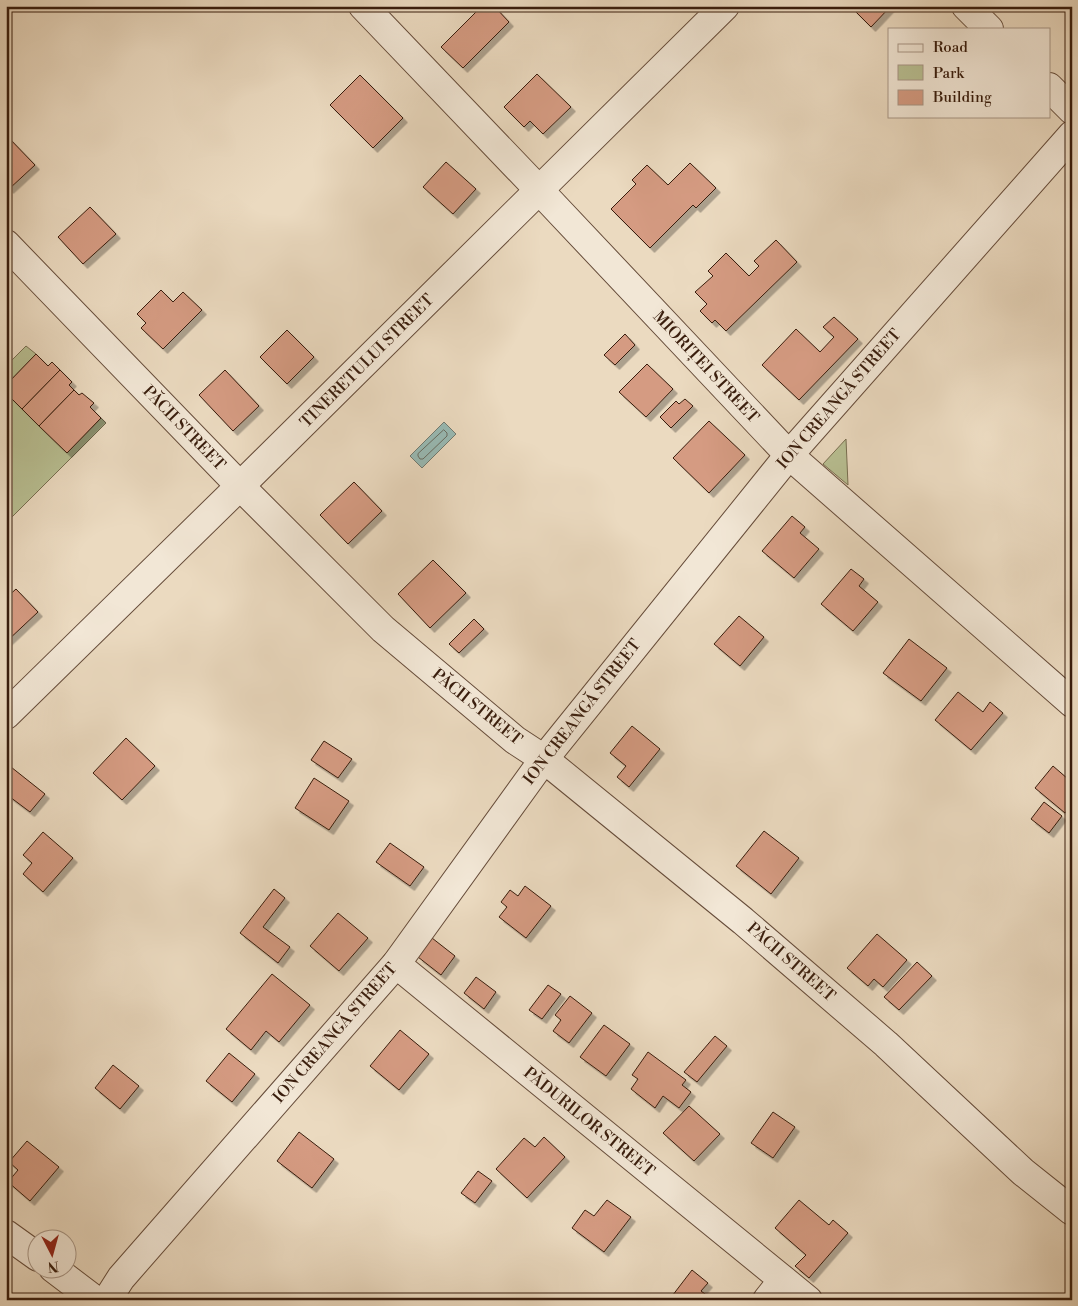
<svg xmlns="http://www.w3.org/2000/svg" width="1078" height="1306" font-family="'Libre Bodoni',serif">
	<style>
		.green { fill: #b8bf92; stroke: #786e50 }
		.water { fill: #98bab4; stroke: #727b71 }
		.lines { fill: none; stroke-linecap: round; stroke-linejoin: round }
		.shore { stroke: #686c60; stroke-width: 1 }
		.building { fill: #d59b82; stroke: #391d0d; filter: url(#shadow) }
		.minor-casing { stroke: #664c3a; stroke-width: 30 }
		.minor { stroke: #f2e7d6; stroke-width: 28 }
		.labels { text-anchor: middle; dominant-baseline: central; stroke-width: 4; stroke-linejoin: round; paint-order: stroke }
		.street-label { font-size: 16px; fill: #391d0d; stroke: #f2e7d6 }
	</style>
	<defs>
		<filter id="shadow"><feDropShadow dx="4.5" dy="4.5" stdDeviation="0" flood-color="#0004"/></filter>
	</defs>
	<rect width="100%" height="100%" fill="#ebdac0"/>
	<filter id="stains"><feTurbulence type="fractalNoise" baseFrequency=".004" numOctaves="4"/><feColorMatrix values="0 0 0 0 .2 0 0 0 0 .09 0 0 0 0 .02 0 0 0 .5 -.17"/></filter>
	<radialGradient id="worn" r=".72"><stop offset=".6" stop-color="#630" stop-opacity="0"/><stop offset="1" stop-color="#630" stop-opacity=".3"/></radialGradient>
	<g class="green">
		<polygon points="26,346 36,354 6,385 6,366"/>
		<polygon points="6,393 67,453 101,418 106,423 6,523"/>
		<polygon points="846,439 848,485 823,464"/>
	</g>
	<polygon class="water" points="444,422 456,434 422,468 410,456"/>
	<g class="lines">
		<polygon class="shore" points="444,430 447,433 447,436 423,459 420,459 418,456 418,454"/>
	</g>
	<g class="building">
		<polygon points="482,6 494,6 509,22 463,68 441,47"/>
		<polygon points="850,6 891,6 871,27"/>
		<polygon points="537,74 571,107 543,134 530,121 524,127 504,107"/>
		<polygon points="360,75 403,118 373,148 330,105"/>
		<polygon points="6,135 35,165 9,189 6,185"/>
		<polygon points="446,162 476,189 453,214 423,187"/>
		<polygon points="690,163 716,188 696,208 693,205 650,248 611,209 636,184 632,180 647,165 668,185"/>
		<polygon points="90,207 116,234 83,264 58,237"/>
		<polygon points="776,240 797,262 726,331 715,320 712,323 700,311 707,304 695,292 713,276 708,271 726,253 749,276 759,266 754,261"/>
		<polygon points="161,290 173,302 183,292 202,310 163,349 141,328 146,323 137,314"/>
		<polygon points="834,317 858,339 799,400 762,365 796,329 820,352 834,337 823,327"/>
		<polygon points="287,330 314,357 287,384 260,357"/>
		<polygon points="625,334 635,345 615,365 604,355"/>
		<polygon points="36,354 48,366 52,362 60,370 22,409 6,393 6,385"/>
		<polygon points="647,364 673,389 646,417 619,392"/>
		<polygon points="60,370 72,382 69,385 74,390 39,426 22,409"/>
		<polygon points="225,370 259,406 233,431 199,395"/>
		<polygon points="74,390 79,395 82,393 94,403 90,407 101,418 67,453 39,426"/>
		<polygon points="685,399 693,406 671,428 660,417 676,401 679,404"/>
		<polygon points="709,421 745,455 709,493 673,458"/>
		<polygon points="354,482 382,511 348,544 320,515"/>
		<polygon points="792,516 805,527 800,533 819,549 794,578 762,551"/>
		<polygon points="433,560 466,593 430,628 398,594"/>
		<polygon points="851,569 864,579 859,586 878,602 853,631 821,604"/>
		<polygon points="16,589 38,612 6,642 6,598"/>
		<polygon points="739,616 764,637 740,666 714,644"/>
		<polygon points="474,619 484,629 459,653 449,644"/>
		<polygon points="909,639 947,668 921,701 883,673"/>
		<polygon points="958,692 983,712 990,702 1003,713 971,750 935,720"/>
		<polygon points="632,726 660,749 629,787 617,777 626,766 610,753"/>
		<polygon points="126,738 155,766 122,800 93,773"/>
		<polygon points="324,741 352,759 338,778 311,760"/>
		<polygon points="1053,766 1068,779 1072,775 1072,804 1065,813 1035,788"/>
		<polygon points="11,767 45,794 30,812 6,794 6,772"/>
		<polygon points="314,778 349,801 329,830 295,808"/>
		<polygon points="1044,802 1062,816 1049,833 1031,819"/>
		<polygon points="764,831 799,858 771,894 736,866"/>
		<polygon points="43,832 73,858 43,892 23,874 32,863 23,855"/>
		<polygon points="390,843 424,867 410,886 376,862"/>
		<polygon points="525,886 551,906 526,938 499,917 507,907 501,902 510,890 518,896"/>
		<polygon points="274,889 285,898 263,927 290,947 278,963 240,933"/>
		<polygon points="338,913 368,938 339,971 310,946"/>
		<polygon points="877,934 907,960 883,987 874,979 868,986 847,968"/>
		<polygon points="432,938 455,956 441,975 418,957"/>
		<polygon points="917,962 932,976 899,1010 884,997"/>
		<polygon points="272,974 310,1005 279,1042 266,1031 251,1050 226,1029"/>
		<polygon points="476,977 496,992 484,1009 464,993"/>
		<polygon points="548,985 561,994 542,1019 529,1010"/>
		<polygon points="570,996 592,1013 569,1043 553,1031 561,1020 555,1015"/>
		<polygon points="604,1025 630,1044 606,1076 580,1057"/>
		<polygon points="400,1030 429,1054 399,1090 370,1066"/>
		<polygon points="715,1036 727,1046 697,1082 684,1072"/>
		<polygon points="648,1052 686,1080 682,1085 691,1092 679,1108 663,1096 655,1108 631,1089 638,1079 632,1075"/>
		<polygon points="229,1053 255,1074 232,1102 206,1081"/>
		<polygon points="113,1065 139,1086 120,1109 95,1088"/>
		<polygon points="689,1106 720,1134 694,1161 663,1133"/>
		<polygon points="773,1112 795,1127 773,1158 751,1143"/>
		<polygon points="299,1132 334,1159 312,1188 277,1161"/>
		<polygon points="544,1137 565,1157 527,1198 496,1169 524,1138 535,1147"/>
		<polygon points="27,1141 59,1167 30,1201 8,1182 18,1170 9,1162"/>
		<polygon points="478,1171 492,1181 475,1203 461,1193"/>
		<polygon points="607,1200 631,1217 604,1252 572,1228 585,1210 594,1216"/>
		<polygon points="799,1200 829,1225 833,1220 848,1233 809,1278 795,1266 806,1255 775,1228"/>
		<polygon points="692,1270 708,1283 701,1291 713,1300 669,1300"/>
	</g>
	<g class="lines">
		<defs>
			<g id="minor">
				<polyline points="363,6 539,190 789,455 1072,703"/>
				<polyline points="966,6 989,29"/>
				<polyline points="1049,87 1072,110"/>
				<polyline points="6,244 240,486 383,629 515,740 544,759 743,921 886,1044 1023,1172 1072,1211"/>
				<polyline points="6,715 240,486 725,6"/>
				<polyline points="396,964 808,1300"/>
				<polyline points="6,1234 38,1257"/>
				<polyline points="53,1268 95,1300"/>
				<polyline points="107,1300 121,1278 396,964 544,759 789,455 1072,135"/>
				<polyline points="767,1300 783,1280"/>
			</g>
		</defs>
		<use href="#minor" class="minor-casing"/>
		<use href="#minor" class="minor"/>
	</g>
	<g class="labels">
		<g class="street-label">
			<text transform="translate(367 361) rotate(-45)">TINERETULUI STREET</text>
			<text transform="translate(706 367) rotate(47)">MIORIȚEI STREET</text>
			<text transform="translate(839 399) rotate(-49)">ION CREANGĂ STREET</text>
			<text transform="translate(184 428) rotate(46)">PĂCII STREET</text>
			<text transform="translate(477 707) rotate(39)">PĂCII STREET</text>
			<text transform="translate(582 712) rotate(-52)">ION CREANGĂ STREET</text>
			<text transform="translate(791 962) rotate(41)">PĂCII STREET</text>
			<text transform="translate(335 1033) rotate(-49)">ION CREANGĂ STREET</text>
			<text transform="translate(589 1122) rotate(39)">PĂDURILOR STREET</text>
		</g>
	</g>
	<rect width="1078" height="1306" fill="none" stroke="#ebdac0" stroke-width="25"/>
	<rect x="8" y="8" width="1063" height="1291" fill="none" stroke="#391d0d" stroke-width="2.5"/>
	<rect x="12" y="12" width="1053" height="1281" fill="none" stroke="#391d0d"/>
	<rect x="888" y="28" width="162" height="90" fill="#f2e7d6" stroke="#a89686"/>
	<rect x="898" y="44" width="25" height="8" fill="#f2e7d6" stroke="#a89686"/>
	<text x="933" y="52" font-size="15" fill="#391d0d">Road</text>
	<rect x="898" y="65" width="25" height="15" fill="#b8bf92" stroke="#a89686"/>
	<text x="933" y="78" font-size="15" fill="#391d0d">Park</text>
	<rect x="898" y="90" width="25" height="15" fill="#d59b82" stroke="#a89686"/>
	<text x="933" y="102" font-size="15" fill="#391d0d">Building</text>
	<g transform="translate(52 1254) rotate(174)"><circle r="24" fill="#f2e7d6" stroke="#a89686"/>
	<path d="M0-4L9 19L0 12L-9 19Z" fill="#8f2418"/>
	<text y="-8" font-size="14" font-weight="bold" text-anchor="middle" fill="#391d0d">N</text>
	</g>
	<rect width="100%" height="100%" filter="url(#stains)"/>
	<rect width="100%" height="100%" fill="url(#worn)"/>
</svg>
